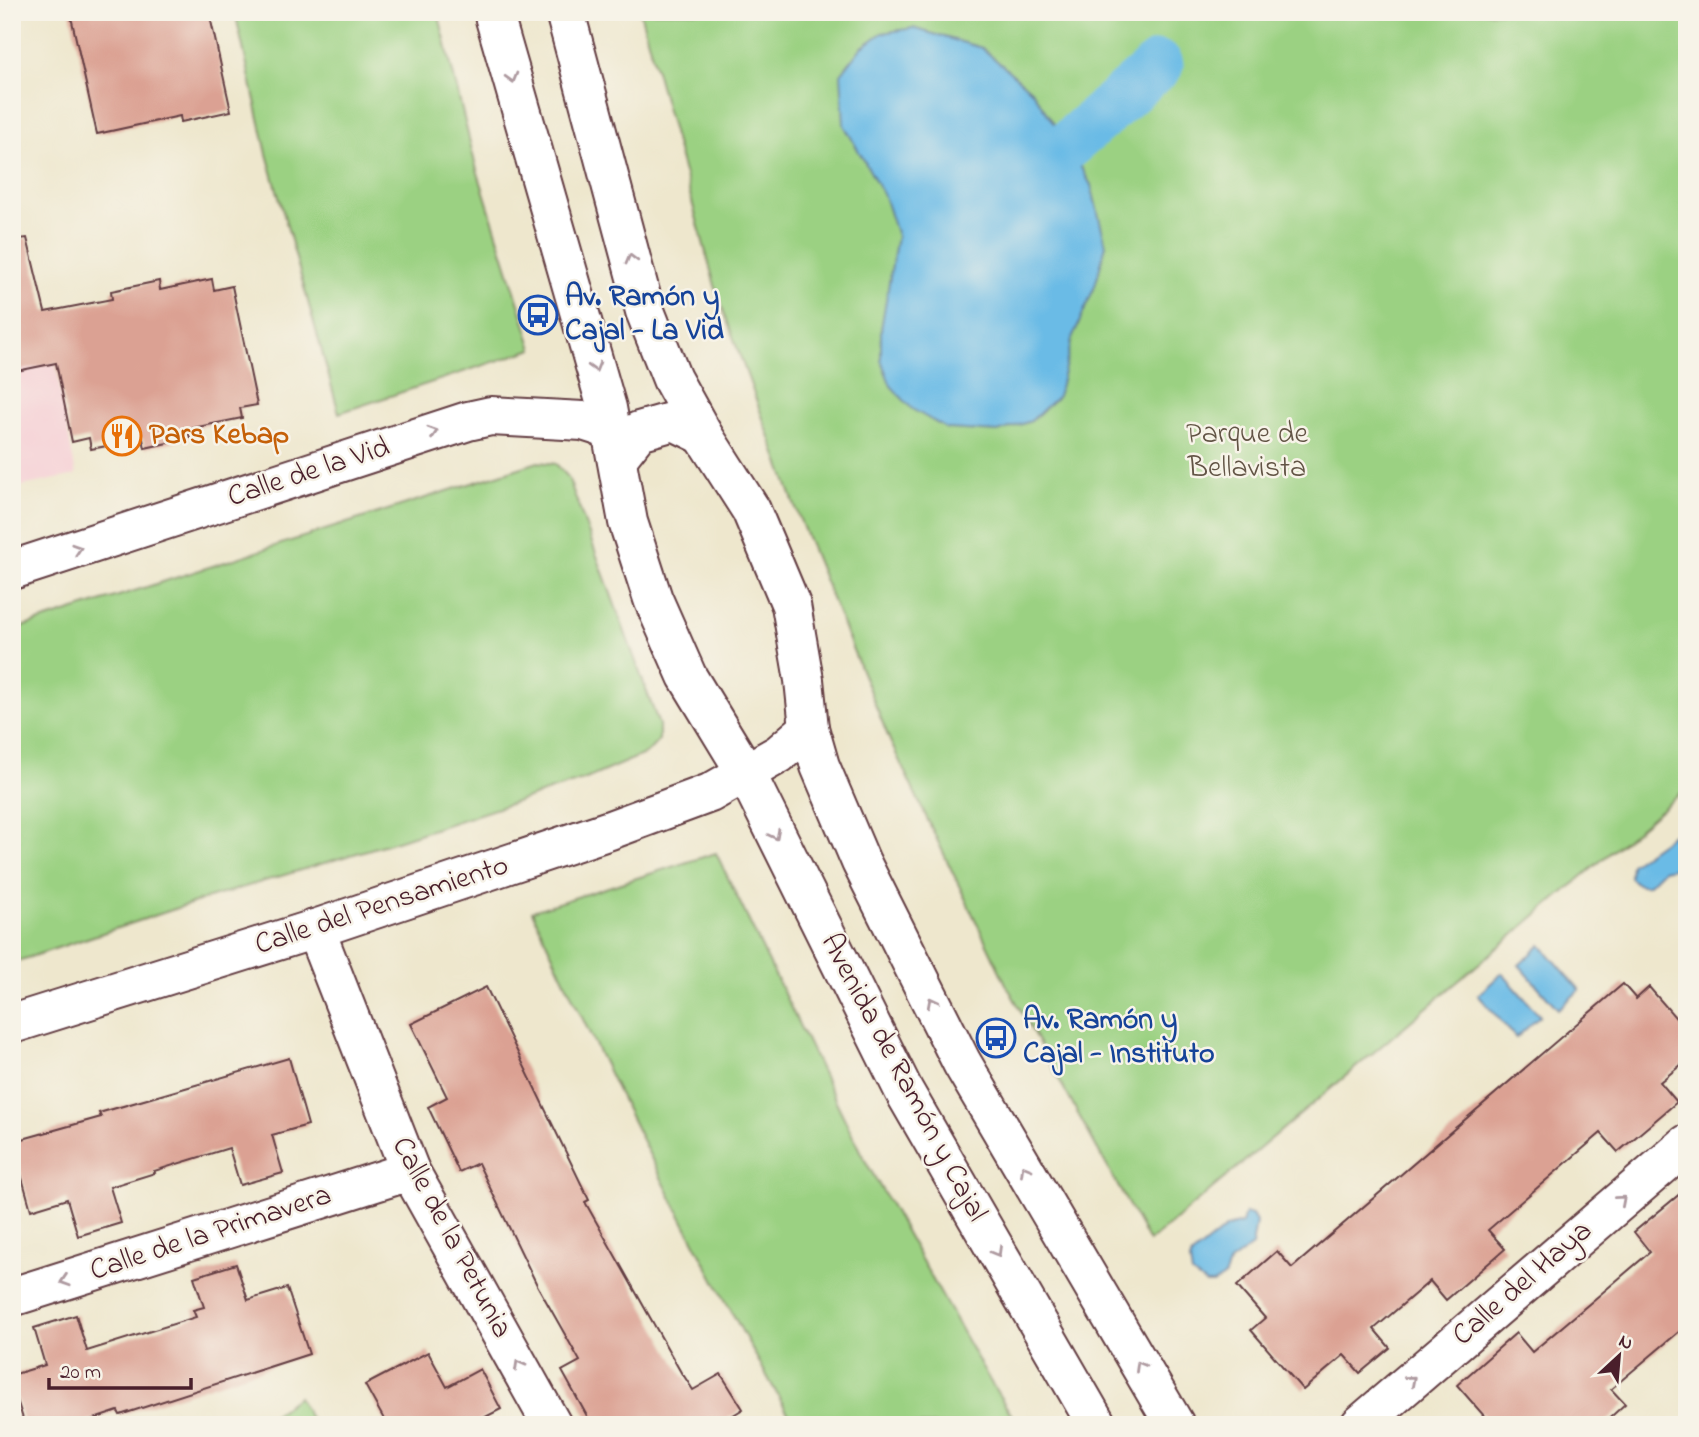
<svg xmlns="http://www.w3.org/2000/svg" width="1699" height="1437" font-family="'Indie Flower',sans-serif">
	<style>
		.built { fill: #f6cfd5 }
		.green { fill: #9bd182; stroke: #727856; stroke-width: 2 }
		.water { fill: #6bbbe6; stroke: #5a6d88; stroke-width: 2 }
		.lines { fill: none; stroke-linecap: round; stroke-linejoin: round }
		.canal { stroke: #6bbbe6; stroke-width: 49 }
		.building { fill: #dba193 }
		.minor-casing { stroke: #633d43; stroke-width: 42 }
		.minor { stroke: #fff; stroke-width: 38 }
		.oneway { stroke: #ae9aa0 }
		.labels { text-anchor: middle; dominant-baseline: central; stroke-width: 5; stroke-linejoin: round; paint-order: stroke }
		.transit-label { font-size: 30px; font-weight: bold; fill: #164399; stroke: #f7f3e8; text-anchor: start }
		.park-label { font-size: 30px; fill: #625445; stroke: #f7f3e8 }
		.food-label { font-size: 30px; font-weight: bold; fill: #c56008; stroke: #f7f3e8; text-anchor: start }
		.street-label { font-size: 30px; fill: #4a1f2b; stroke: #f7f3e8 }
	</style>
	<rect width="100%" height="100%" fill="#f7f3e8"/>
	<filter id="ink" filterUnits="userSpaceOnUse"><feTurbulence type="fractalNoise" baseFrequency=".0143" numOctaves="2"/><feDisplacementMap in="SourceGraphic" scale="14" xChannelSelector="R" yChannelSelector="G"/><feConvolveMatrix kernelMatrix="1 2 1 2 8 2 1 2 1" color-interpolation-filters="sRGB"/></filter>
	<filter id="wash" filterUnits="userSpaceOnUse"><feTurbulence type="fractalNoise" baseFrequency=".00686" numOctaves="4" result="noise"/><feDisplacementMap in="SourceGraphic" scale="28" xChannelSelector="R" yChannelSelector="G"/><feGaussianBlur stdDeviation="1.57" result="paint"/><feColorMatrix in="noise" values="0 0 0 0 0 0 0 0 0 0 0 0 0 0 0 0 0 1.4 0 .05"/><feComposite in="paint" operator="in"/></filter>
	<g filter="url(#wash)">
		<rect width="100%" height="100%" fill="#eee7cd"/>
		<polygon class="built" points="55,363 76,475 12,488 12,372"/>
		<g class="green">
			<polygon points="235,12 438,12 475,163 533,349 339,413 267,154"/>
			<polygon points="640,12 1687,12 1687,788 1149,1242 1006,984 890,741 802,525 717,293"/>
			<polygon points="538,462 556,464 568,477 659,725 659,740 647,753 586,779 400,840 205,899 12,963 12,630"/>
			<path d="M716,853l145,300 129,228 28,44h-223c-97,-167 -182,-339 -263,-514z"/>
			<polygon points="298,1397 314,1425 265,1425 269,1418"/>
		</g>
		<g class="water">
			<polygon points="913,28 982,48 1032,91 1068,145 1091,185 1106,245 1095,286 1072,339 1058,396 1031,421 998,432 947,429 912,409 891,386 881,360 881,329 897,236 884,196 844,125 841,74 861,48 882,33"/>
			<path d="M1673,834l9,1 5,6v24l-24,5 -15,15c-9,1 -13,-1 -18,-8l1,-13z"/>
			<polygon points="1541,945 1580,990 1558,1009 1519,965"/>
			<polygon points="1502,973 1540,1016 1516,1038 1478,995"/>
			<polygon points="1245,1213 1252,1215 1256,1222 1252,1246 1230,1262 1224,1277 1213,1284 1206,1284 1192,1274 1190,1261 1192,1255 1227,1227 1242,1223"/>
		</g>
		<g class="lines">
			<polyline class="canal" points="1068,145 1159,65"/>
		</g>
		<g id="blocks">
			<g class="building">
				<polygon points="70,12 209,12 231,111 181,122 180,116 97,134"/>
				<polygon points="27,238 45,312 112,299 111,291 159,281 160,290 212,279 214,290 232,286 257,405 240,408 242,418 188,429 190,438 145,448 143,439 91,449 89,438 72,442 56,363 12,372 12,240"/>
				<polygon points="1623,984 1636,999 1649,987 1687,1031 1687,1060 1660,1082 1677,1102 1618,1152 1601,1133 1488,1230 1505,1249 1475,1275 1446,1300 1430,1281 1374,1329 1390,1348 1360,1373 1344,1355 1303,1390 1251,1330 1265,1318 1237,1286 1277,1251 1292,1268"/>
				<polygon points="486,987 589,1200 585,1202 683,1376 684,1376 693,1390 721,1374 743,1409 717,1425 592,1425 562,1371 580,1361 537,1285 478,1163 459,1172 428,1107 447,1097 411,1024"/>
				<polygon points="289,1058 308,1125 272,1135 283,1173 240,1185 229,1148 154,1171 155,1173 110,1187 121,1223 78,1236 67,1199 31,1210 12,1142 101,1117 99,1113"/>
				<polygon points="1687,1188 1687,1325 1611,1389 1625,1404 1602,1425 1492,1425 1457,1385 1516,1333 1532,1352 1609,1287 1650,1252 1634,1232"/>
				<polygon points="236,1264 248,1300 287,1288 309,1354 120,1415 118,1411 76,1425 25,1425 12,1384 12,1375 45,1365 34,1328 76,1315 87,1351 196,1317 193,1310 204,1307 194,1277"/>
				<polygon points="428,1352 447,1387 480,1369 501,1409 470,1425 378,1425 385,1421 365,1385"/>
			</g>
		</g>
	</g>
	<g filter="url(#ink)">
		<use href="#blocks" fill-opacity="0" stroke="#633d43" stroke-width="2"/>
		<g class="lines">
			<defs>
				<g id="minor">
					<polyline points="493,12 607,408 628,522 653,599 687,676 746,773 904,1091 1097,1425"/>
					<polyline points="565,12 645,311 672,379 703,435 751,510 791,605 804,680 809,728 820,766 861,862 962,1063 1175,1425"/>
					<polyline points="617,459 639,431 674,421 703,435"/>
					<polyline points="12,570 468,421 491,416 583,421 611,430"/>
					<polyline points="315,929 410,1171 552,1425"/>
					<polyline points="12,1024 315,929 610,830 710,793 779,754 809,728"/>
					<polyline points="12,1297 410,1171"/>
					<polyline points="1360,1425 1687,1144"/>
				</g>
			</defs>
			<use href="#minor" class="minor-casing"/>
			<use href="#minor" class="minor"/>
		</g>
		<defs><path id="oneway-chevron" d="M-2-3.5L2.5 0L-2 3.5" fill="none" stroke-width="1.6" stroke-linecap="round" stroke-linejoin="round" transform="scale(1.75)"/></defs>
		<g class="oneway">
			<use href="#oneway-chevron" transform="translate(512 78) rotate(74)"/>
			<use href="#oneway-chevron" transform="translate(631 259) rotate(-105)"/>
			<use href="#oneway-chevron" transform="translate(595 367) rotate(74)"/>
			<use href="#oneway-chevron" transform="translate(433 432) rotate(-18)"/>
			<use href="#oneway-chevron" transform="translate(77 549) rotate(-18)"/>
			<use href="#oneway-chevron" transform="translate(775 835) rotate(63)"/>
			<use href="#oneway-chevron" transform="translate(932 1002) rotate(-117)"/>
			<use href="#oneway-chevron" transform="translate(1025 1170) rotate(-120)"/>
			<use href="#oneway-chevron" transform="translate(1621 1200) rotate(-41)"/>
			<use href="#oneway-chevron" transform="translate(997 1252) rotate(60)"/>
			<use href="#oneway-chevron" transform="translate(65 1281) rotate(162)"/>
			<use href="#oneway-chevron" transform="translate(519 1365) rotate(-119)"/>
			<use href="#oneway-chevron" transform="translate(1140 1366) rotate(-120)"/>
			<use href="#oneway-chevron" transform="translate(1411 1380) rotate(-41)"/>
		</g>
	</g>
	<defs>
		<symbol id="bus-ring" viewBox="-11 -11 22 22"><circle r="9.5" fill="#f7f3e8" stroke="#1a4fb4" stroke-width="1.5"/><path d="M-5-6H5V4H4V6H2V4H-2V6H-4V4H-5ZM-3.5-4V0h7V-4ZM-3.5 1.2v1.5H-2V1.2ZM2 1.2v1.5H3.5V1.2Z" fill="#1a4fb4"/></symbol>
		<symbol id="restaurant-ring" viewBox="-11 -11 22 22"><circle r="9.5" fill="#f7f3e8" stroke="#e8710a" stroke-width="1.5"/><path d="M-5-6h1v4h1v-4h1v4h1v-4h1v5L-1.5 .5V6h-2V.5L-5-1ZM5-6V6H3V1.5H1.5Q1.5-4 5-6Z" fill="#e8710a"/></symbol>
	</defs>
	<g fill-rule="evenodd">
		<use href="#bus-ring" x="516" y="293" width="44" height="44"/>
		<use href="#restaurant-ring" x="100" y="414" width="44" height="44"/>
		<use href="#bus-ring" x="974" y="1016" width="44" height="44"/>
	</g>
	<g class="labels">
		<g class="transit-label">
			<text x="565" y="298">Av. Ramón y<tspan x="565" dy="34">Cajal - La Vid</tspan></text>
			<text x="1023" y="1021">Av. Ramón y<tspan x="1023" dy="34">Cajal - Instituto</tspan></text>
		</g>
		<g class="park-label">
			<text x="1247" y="435">Parque de<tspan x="1247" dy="34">Bellavista</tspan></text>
		</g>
		<g class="food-label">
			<text x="149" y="436">Pars Kebap</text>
		</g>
		<g class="street-label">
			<text transform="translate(309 473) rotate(-18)">Calle de la Vid</text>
			<text transform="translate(382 906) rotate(-18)">Calle del Pensamiento</text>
			<text transform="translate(903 1078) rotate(62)">Avenida de Ramón y Cajal</text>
			<text transform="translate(211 1234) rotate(-18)">Calle de la Primavera</text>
			<text transform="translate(451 1238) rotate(62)">Calle de la Petunia</text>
			<text transform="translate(1523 1284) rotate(-41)">Calle del Haya</text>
		</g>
	</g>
	<rect width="1699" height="1437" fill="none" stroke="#f7f3e8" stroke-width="42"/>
	<g transform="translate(1619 1356) rotate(26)" stroke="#f7f3e8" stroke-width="5" paint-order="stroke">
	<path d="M0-5L12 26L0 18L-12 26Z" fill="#4a1f2b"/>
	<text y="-10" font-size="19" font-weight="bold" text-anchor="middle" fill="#4a1f2b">N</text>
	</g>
	<path d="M49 1378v10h142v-10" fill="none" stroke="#4a1f2b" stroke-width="3.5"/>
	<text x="60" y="1378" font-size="21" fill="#4a1f2b" stroke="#f7f3e8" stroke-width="5" paint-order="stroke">20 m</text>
</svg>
